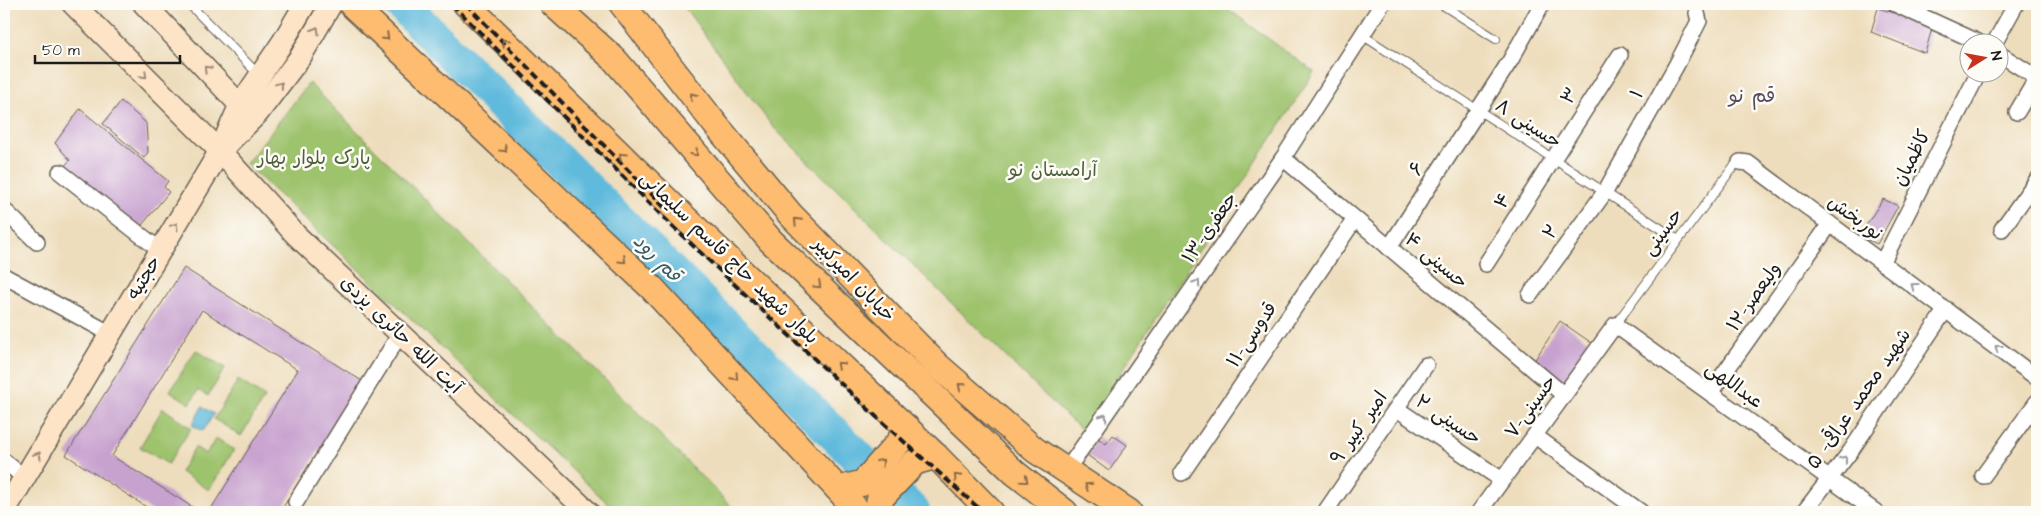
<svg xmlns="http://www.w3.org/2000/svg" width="2041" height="516" font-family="'Architects Daughter','Playpen Sans Arabic',sans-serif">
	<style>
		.green { fill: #9ec36d; stroke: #5d7044 }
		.water { fill: #5ebadc; stroke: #3d6b7c }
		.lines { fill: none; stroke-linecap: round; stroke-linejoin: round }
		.river { stroke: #5ebadc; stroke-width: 35 }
		.building { fill: #c8a2cf }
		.lane-casing { stroke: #666054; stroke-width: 10 }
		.street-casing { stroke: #666054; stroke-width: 18 }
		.secondary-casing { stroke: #666054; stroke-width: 24 }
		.primary-casing { stroke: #666054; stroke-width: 28 }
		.lane { stroke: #fff; stroke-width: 8 }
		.street { stroke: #fff; stroke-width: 15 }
		.secondary { stroke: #fee4c6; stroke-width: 21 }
		.primary { stroke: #fdbc70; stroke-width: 25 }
		.rail { stroke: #1c1c1c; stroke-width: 4; stroke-dasharray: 8 4; stroke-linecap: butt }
		.oneway { stroke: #988a7a }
		.oneway2 { stroke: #8c6c46 }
		.oneway3 { stroke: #999 }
		.labels { text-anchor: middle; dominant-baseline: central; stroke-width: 5; stroke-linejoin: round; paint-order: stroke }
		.street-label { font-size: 19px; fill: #1c1c1c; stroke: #fdfcf7 }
		.park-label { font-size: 19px; fill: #505f3c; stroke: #fdfcf7 }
		.neighbourhood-label { font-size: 20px; fill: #584b5b; stroke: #fdfcf7 }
		.water-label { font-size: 20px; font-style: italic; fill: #365b69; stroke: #fdfcf7 }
	</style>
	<rect width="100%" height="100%" fill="#fdfcf7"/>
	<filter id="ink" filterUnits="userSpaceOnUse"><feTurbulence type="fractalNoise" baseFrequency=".02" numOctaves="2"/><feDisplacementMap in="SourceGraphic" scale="10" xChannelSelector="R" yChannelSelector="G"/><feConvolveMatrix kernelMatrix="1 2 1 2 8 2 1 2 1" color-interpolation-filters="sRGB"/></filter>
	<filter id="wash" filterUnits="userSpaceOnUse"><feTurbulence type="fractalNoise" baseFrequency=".0096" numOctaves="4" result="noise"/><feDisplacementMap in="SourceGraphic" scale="20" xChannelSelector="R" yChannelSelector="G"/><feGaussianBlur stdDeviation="1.12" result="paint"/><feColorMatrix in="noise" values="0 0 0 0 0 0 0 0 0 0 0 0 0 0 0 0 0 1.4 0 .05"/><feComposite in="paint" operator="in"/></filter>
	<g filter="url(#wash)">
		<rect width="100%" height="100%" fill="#eeddbc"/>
		<g class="green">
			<polygon points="682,4 1221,4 1314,72 1083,431 1064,414 772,126"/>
			<polygon points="309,83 737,512 617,512 246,164"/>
			<polygon points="196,350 225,368 208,396 198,390 190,404 170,391"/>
			<polygon points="238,380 265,397 241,436 214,419"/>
			<polygon points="163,408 191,428 168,464 140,447"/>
			<polygon points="216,438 234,450 209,490 180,472 195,447 206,454"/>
		</g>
		<polygon class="water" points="202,407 214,414 203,431 192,425"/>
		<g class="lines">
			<polyline class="river" points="401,4 913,512"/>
		</g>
		<g id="blocks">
			<g class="building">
				<polygon points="1878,8 1933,25 1925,53 1871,32"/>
				<polygon points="121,101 146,123 148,152 144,158 103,124"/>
				<polygon points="80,109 168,181 164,187 169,192 138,230 63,168 70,160 55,143"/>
				<polygon points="1883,199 1898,206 1877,244 1859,236"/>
				<polygon points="184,268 362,381 280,512 209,512 298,370 202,310 112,456 200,512 154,512 66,455"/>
				<polygon points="1560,321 1596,346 1563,387 1532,364"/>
				<polygon points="1113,435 1127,445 1109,471 1087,455 1098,438 1106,444"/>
			</g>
		</g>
	</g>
	<g filter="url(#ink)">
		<use href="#blocks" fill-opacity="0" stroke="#666054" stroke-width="1"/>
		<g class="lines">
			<defs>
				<g id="lane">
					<polyline points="189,4 259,75"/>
					<polyline points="1441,4 1496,39"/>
					<polyline points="1362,35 1677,239"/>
					<polyline points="1615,325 1734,166 1740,162"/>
				</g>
				<g id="street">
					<polyline points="1895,4 1978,42"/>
					<polyline points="1995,42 2016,4"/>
					<polyline points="1998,53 2037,78"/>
					<polyline points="2017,112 2037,78"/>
					<polyline points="1283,158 1564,395"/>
					<polyline points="1740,162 1748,163 2037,378"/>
					<polyline points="60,172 161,251"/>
					<polyline points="4,210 37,242"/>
					<polyline points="2002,229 2037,180"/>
					<polyline points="1389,248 1510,61 1542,4"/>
					<polyline points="1882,263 1979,72"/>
					<polyline points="1486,264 1620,55"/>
					<polyline points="6,277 111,334"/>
					<polyline points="1530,295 1605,192 1677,64 1699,21 1697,13"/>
					<polyline points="1710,393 1830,224"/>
					<polyline points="1397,409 1502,480"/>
					<polyline points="1535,436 1641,512"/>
					<polyline points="4,461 25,478"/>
					<polyline points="1066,471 1283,158 1382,4"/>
					<polyline points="1182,473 1355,219"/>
					<polyline points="1983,476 2037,402"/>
					<polyline points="296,502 400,334"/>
					<polyline points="1325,512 1426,365"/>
					<polyline points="1479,512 1615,325 1876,512"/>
					<polyline points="1804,512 1850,452 1946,309"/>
				</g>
				<g id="secondary">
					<polyline points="73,4 220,151 296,235 588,512"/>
					<polyline points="144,4 240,105"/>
					<polyline points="224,141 240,105 282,43 305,4"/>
					<polyline points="4,512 220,151 258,113 301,56 331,4"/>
				</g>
				<g id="primary">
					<polyline points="351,4 652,288 859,512"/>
					<polyline points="466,4 685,218 936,456 991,512"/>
					<polyline points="553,4 614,59 771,241 1015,473 1065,512"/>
					<polyline points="622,4 715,124 790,214 937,365 1035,450 1129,512"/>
					<polyline points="839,489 863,483 899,442 907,428"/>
					<polyline points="878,512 879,500 915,462 936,456"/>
				</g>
			</defs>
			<use href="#lane" class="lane-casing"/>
			<use href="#street" class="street-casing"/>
			<use href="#secondary" class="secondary-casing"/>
			<use href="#primary" class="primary-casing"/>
			<use href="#lane" class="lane"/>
			<use href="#street" class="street"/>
			<use href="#secondary" class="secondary"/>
			<use href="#primary" class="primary"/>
			<g class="rail">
				<polyline points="452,4 673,227 882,422 983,512"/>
				<polyline points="466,4 665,208"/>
			</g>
		</g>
		<defs><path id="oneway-chevron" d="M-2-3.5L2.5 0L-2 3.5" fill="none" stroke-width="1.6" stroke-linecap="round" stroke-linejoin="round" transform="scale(1.25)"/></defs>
		<g class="oneway">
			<use href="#oneway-chevron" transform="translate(316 30) rotate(-60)"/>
			<use href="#oneway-chevron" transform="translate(207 69) rotate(-134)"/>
			<use href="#oneway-chevron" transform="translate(144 75) rotate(45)"/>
			<use href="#oneway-chevron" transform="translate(280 85) rotate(-53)"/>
			<use href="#oneway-chevron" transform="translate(175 226) rotate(-59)"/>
			<use href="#oneway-chevron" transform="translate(38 455) rotate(-59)"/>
		</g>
		<g class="oneway2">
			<use href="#oneway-chevron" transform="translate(386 37) rotate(44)"/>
			<use href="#oneway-chevron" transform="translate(505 42) rotate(-136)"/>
			<use href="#oneway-chevron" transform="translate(693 96) rotate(-128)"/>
			<use href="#oneway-chevron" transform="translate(504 149) rotate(43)"/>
			<use href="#oneway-chevron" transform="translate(695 153) rotate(49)"/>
			<use href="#oneway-chevron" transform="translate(622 156) rotate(-136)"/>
			<use href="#oneway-chevron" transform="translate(797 221) rotate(-134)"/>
			<use href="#oneway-chevron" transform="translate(623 260) rotate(43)"/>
			<use href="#oneway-chevron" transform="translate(818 285) rotate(43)"/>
			<use href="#oneway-chevron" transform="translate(840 365) rotate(-137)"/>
			<use href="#oneway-chevron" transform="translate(735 377) rotate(47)"/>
			<use href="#oneway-chevron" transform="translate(961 386) rotate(-139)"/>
			<use href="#oneway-chevron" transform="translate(881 462) rotate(-49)"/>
			<use href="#oneway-chevron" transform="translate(957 477) rotate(-134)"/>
			<use href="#oneway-chevron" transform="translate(1025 480) rotate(39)"/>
			<use href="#oneway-chevron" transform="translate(1088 486) rotate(-147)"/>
		</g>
		<g class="oneway3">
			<use href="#oneway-chevron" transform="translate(1197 283) rotate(-55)"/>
			<use href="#oneway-chevron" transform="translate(1914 286) rotate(-144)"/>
			<use href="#oneway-chevron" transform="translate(1998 348) rotate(-143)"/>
			<use href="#oneway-chevron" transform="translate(1104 417) rotate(-55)"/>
			<use href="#oneway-chevron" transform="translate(1844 459) rotate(-52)"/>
		</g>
	</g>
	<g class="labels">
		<g class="street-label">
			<text transform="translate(1637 94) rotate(-61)">۱</text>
			<text transform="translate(1570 96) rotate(-57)">۳</text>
			<text transform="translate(1528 124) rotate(33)">حسینی ۸</text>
			<text transform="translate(1912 158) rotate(-63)">کاظمیان</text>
			<text transform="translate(1417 169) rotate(-57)">۶</text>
			<text transform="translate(1503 201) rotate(-57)">۴</text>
			<text transform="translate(1855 218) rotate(36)">نوربخش</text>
			<text transform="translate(1210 228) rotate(-55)">جعفری-۱۳</text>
			<text transform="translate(1551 232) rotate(-54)">۲</text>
			<text transform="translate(1663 232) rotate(-53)">حسینی</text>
			<text transform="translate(729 258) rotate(44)">بلوار شهید حاج قاسم سلیمانی</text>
			<text transform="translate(1436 261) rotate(40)">حسینی ۴</text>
			<text transform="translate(144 278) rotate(-59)">حجتیه</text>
			<text transform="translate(854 280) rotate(46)">خیابان امیرکبیر</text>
			<text transform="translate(1754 297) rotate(-55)">ولیعصر-۱۲</text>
			<text transform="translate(401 335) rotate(44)">آیت الله‌ حائری‌ یزدی</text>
			<text transform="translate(1252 335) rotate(-56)">قدوسی-۱۱</text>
			<text transform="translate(1734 385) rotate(36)">عبداللهی</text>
			<text transform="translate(1859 399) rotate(-55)">شهید محمد عراقی- ۵</text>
			<text transform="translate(1531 407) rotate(-54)">حسینی-۷</text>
			<text transform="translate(1448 420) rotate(34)">حسینی ۲</text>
			<text transform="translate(1359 428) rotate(-55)">امیر کبیر ۹</text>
		</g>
		<g class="park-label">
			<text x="314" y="158">پارک بلوار بهار</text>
			<text x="1053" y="170">آرامستان نو</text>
		</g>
		<g class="neighbourhood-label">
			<text x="1752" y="96">قم نو</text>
		</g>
		<g class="water-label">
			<text transform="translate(657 258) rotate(45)">قم رود</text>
		</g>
	</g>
	<rect width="2041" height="516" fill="none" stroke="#fdfcf7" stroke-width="20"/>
	<g transform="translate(1984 58) rotate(79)"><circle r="24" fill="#fdfcf7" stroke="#a3a29f"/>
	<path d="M0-4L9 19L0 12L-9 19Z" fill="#c8321e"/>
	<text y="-8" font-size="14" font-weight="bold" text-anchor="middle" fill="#1c1c1c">N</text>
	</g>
	<path d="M35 55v8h145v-8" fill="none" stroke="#1c1c1c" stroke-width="2.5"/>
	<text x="42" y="55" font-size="15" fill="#1c1c1c" stroke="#fdfcf7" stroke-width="4" paint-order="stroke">50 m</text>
</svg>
